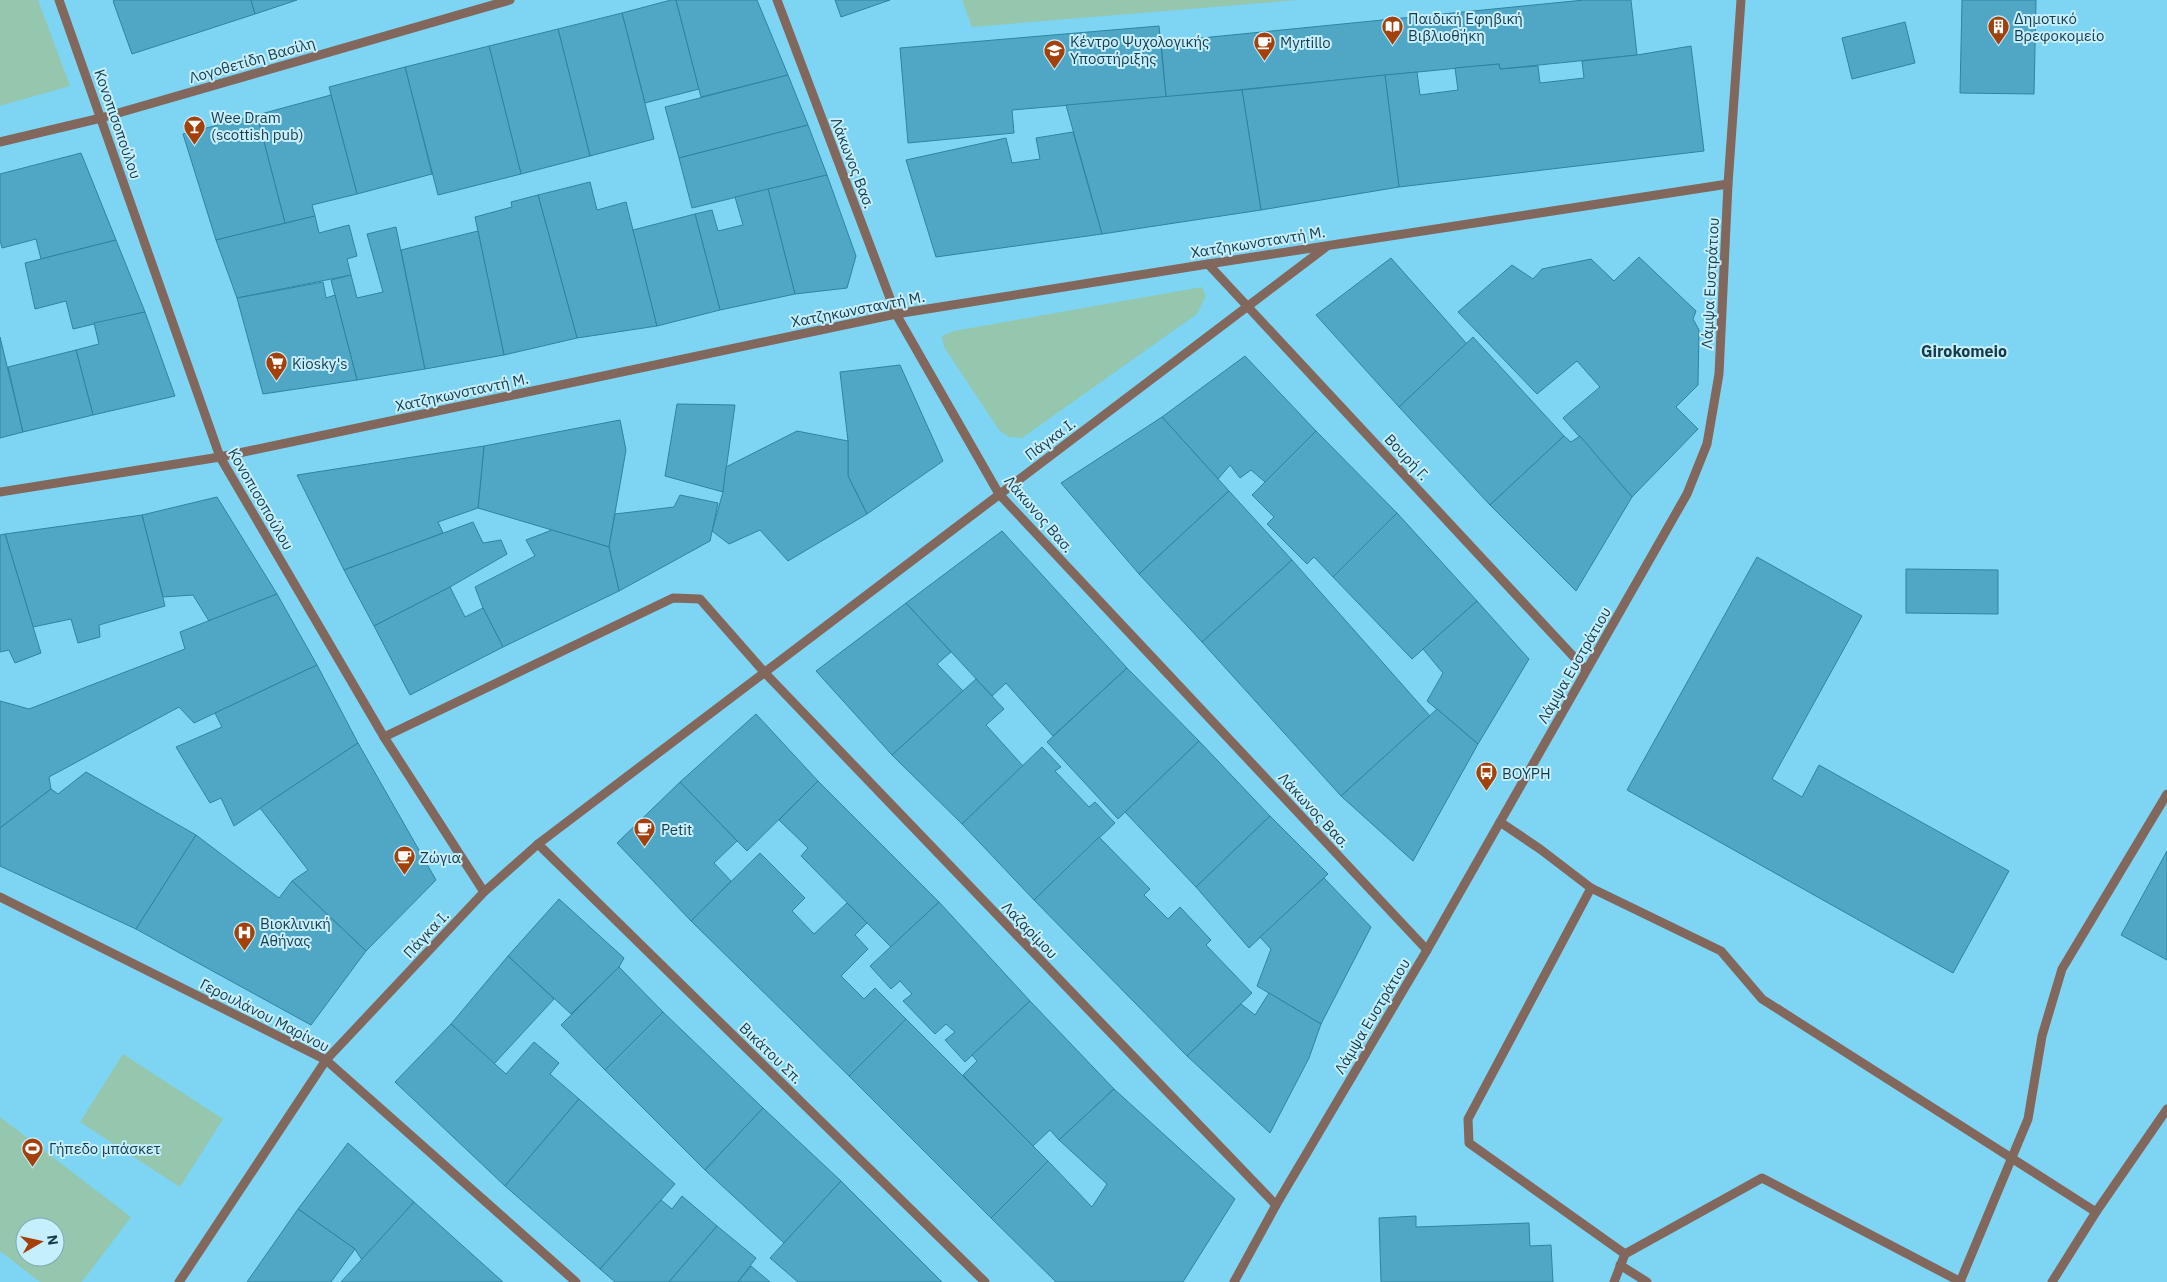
<svg xmlns="http://www.w3.org/2000/svg" width="2167" height="1282" font-family="'IBM Plex Sans',sans-serif">
	<style>
		.green { fill: #95c7ae; fill-rule: evenodd }
		.building { fill: #50a7c5; stroke: #2a85a2 }
		.lines { fill: none; stroke-linecap: round; stroke-linejoin: round }
		.minor { stroke: #81675c; stroke-width: 9 }
		.labels { text-anchor: middle; dominant-baseline: central; stroke-width: 4; stroke-linejoin: round; paint-order: stroke }
		.poi-label { font-size: 15px; fill: #163b47; stroke: #c6effe; text-anchor: start }
		.street-label { font-size: 15px; fill: #163b47; stroke: #c6effe }
		.neighbourhood-label { font-size: 16px; font-weight: bold; fill: #163b47; stroke: #c6effe }
	</style>
	<rect width="100%" height="100%" fill="#7ed4f3"/>
	<g class="green">
		<polygon points="0,0 38,0 70,86 0,106"/>
		<polygon points="962,0 1298,0 972,27"/>
		<polygon points="1202,287 1206,296 1197,314 1022,438 1009,437 999,430 944,347 942,336 954,331"/>
		<polygon points="123,1054 223,1119 180,1187 80,1122"/>
		<path d="M0,1117l131,100 -49,65h-42l-40,-31zM25,1227h30v30h-30z"/>
	</g>
	<g class="building">
		<polygon points="115,0 251,0 255,14 132,54 113,1"/>
		<polygon points="251,0 297,0 255,14"/>
		<polygon points="671,0 676,0 699,89 645,103 622,13"/>
		<polygon points="676,0 757,0 788,75 701,97"/>
		<polygon points="835,0 890,0 841,17"/>
		<polygon points="1584,0 1631,0 1637,55 1500,69 1499,64 1166,97 1161,42"/>
		<polygon points="1962,0 2036,0 2034,94 1960,93"/>
		<polygon points="622,13 654,139 590,156 558,29"/>
		<polygon points="1905,22 1915,63 1852,79 1842,38"/>
		<polygon points="1159,26 1166,97 1012,110 1014,133 908,143 900,48"/>
		<polygon points="558,29 590,156 521,174 489,46"/>
		<polygon points="489,46 521,174 438,195 405,67"/>
		<polygon points="1691,46 1704,151 1399,187 1385,75 1417,72 1420,95 1458,90 1455,68 1499,64 1500,69 1538,66 1540,83 1584,78 1582,61 1637,55"/>
		<polygon points="405,67 432,174 357,194 329,87"/>
		<polygon points="788,75 808,125 679,158 665,107"/>
		<polygon points="1385,75 1399,187 1261,210 1242,90"/>
		<polygon points="1242,90 1261,210 1102,234 1066,105"/>
		<polygon points="331,95 357,194 312,205 315,216 285,223 257,115"/>
		<polygon points="257,115 285,223 216,240 183,134"/>
		<polygon points="808,125 827,175 692,208 679,158"/>
		<polygon points="1073,132 1102,234 936,257 906,160 1006,138 1012,163 1040,159 1036,138"/>
		<polygon points="81,153 116,240 41,259 36,239 2,248 0,240 0,174"/>
		<polygon points="827,175 856,256 847,288 795,294 768,189"/>
		<polygon points="590,182 597,210 626,202 657,326 577,338 538,195"/>
		<polygon points="768,189 795,294 720,310 695,214 712,210 718,231 743,225 735,197"/>
		<polygon points="538,195 577,338 504,355 475,217 512,207 511,202"/>
		<polygon points="695,214 720,310 657,326 633,230"/>
		<polygon points="315,216 319,233 349,225 357,256 347,259 351,275 237,298 216,240"/>
		<polygon points="396,227 425,369 357,380 331,280 351,275 357,298 383,292 367,234"/>
		<polygon points="478,231 504,355 425,369 401,250"/>
		<polygon points="116,240 145,312 73,329 66,301 35,309 25,263"/>
		<polygon points="1639,257 1696,311 1693,319 1699,330 1698,385 1676,407 1698,429 1632,497 1563,418 1600,387 1577,361 1537,394 1458,312 1512,265 1533,279 1542,269 1591,259 1614,281"/>
		<polygon points="1391,258 1467,344 1399,407 1316,315"/>
		<polygon points="323,282 326,298 335,295 357,380 263,394 237,298"/>
		<polygon points="145,312 175,396 93,415 76,350 99,344 94,323"/>
		<polygon points="0,337 23,432 0,438"/>
		<polygon points="1473,337 1564,436 1490,505 1399,407"/>
		<polygon points="76,350 93,415 23,432 8,367"/>
		<polygon points="1245,356 1316,431 1265,482 1251,470 1240,478 1230,465 1218,479 1162,417"/>
		<polygon points="900,365 943,461 867,514 848,476 848,441 840,372"/>
		<polygon points="677,404 735,405 723,492 665,476"/>
		<polygon points="1162,417 1229,491 1139,574 1061,483"/>
		<polygon points="620,420 626,450 609,547 478,508 484,446"/>
		<polygon points="797,431 848,441 848,476 867,514 788,561 760,530 729,544 712,531 723,492 726,467"/>
		<polygon points="1316,431 1397,513 1333,577 1314,557 1307,564 1267,524 1274,517 1252,495"/>
		<polygon points="1564,436 1571,442 1580,436 1632,497 1576,591 1490,505"/>
		<polygon points="484,446 478,508 438,522 443,533 344,570 297,475"/>
		<polygon points="1229,491 1292,560 1202,642 1139,574"/>
		<polygon points="680,495 718,503 710,541 619,591 609,547 615,514 674,507"/>
		<polygon points="217,497 277,594 209,621 193,595 163,597 142,515"/>
		<polygon points="1397,513 1477,601 1412,659 1333,577"/>
		<polygon points="142,515 165,606 99,625 100,637 78,643 71,619 33,627 5,534"/>
		<polygon points="473,522 483,543 501,540 507,554 450,587 374,626 344,570"/>
		<polygon points="552,530 609,547 619,591 503,647 483,608 475,587 535,556 526,540"/>
		<polygon points="1002,531 1127,668 1053,736 1006,683 992,696 906,603"/>
		<polygon points="5,534 41,653 15,663 9,650 0,652 0,535"/>
		<polygon points="1757,557 1862,616 1772,779 1802,797 1819,765 2009,871 1953,973 1627,790"/>
		<polygon points="1292,560 1430,716 1341,796 1202,642"/>
		<polygon points="1906,569 1998,570 1998,614 1906,613"/>
		<polygon points="450,587 465,617 483,608 503,647 410,695 374,626"/>
		<polygon points="277,594 317,665 194,723 179,707 49,777 51,789 0,828 0,701 29,709 185,649 180,632"/>
		<polygon points="1477,601 1529,659 1478,744 1427,701 1443,673 1423,649"/>
		<polygon points="906,603 951,652 937,664 963,691 892,755 816,671"/>
		<polygon points="317,665 358,743 234,826 221,798 210,803 176,747 222,727 215,713"/>
		<polygon points="1127,668 1199,741 1118,819 1047,742"/>
		<polygon points="976,679 1004,709 986,725 1023,766 962,824 892,755"/>
		<polygon points="1437,709 1478,744 1413,861 1341,796"/>
		<polygon points="756,714 818,781 747,851 680,782"/>
		<polygon points="1199,741 1270,816 1196,887 1125,812"/>
		<polygon points="358,743 436,880 366,951 292,881 308,870 260,808"/>
		<polygon points="1042,747 1061,767 1055,771 1089,807 1095,802 1115,823 1034,900 962,824"/>
		<polygon points="86,772 196,835 136,929 0,866 0,828 51,789 58,794"/>
		<polygon points="818,781 939,902 891,947 801,856 808,848 779,820"/>
		<polygon points="680,782 737,841 714,863 731,881 691,921 617,843"/>
		<polygon points="1270,816 1328,874 1249,948 1196,887"/>
		<polygon points="196,835 279,898 292,881 366,951 311,1025 136,929"/>
		<polygon points="1099,837 1150,889 1144,895 1168,919 1180,907 1211,940 1206,945 1252,993 1187,1056 1034,900"/>
		<polygon points="2167,851 2167,960 2121,935"/>
		<polygon points="760,853 805,898 792,911 814,934 847,903 867,923 855,935 868,949 841,976 864,999 875,988 906,1019 849,1076 691,921"/>
		<polygon points="1324,878 1371,927 1321,1024 1257,986 1271,949 1260,937"/>
		<polygon points="559,899 624,958 619,967 571,1014 508,956"/>
		<polygon points="939,902 1030,1001 965,1062 945,1040 955,1032 946,1024 935,1034 903,1001 912,994 900,981 891,989 870,966"/>
		<polygon points="508,956 554,999 494,1064 451,1024"/>
		<polygon points="619,967 663,1012 605,1070 561,1025"/>
		<polygon points="1269,993 1321,1024 1309,1058 1270,1133 1187,1056 1241,1004 1255,1015"/>
		<polygon points="1030,1001 1114,1089 1059,1140 1050,1130 1033,1146 963,1075 977,1061 972,1055"/>
		<polygon points="663,1012 763,1108 705,1170 605,1070"/>
		<polygon points="906,1019 1048,1161 991,1218 849,1076"/>
		<polygon points="451,1024 506,1074 534,1042 559,1063 550,1074 579,1099 505,1186 395,1082"/>
		<polygon points="1114,1089 1235,1199 1183,1282 1056,1282 991,1218 1048,1161 1092,1207 1107,1184 1059,1140"/>
		<polygon points="579,1099 675,1184 600,1269 505,1186"/>
		<polygon points="763,1108 841,1181 784,1243 705,1170"/>
		<polygon points="348,1143 414,1202 362,1260 355,1249 298,1209"/>
		<polygon points="841,1181 942,1282 798,1282 770,1258"/>
		<polygon points="682,1196 717,1226 669,1282 615,1282 600,1269 661,1200 672,1209"/>
		<polygon points="414,1202 503,1282 341,1282"/>
		<polygon points="298,1209 355,1249 331,1282 247,1282"/>
		<polygon points="1416,1216 1416,1227 1529,1223 1530,1246 1551,1245 1553,1282 1381,1282 1379,1218"/>
		<polygon points="717,1226 756,1258 738,1282 669,1282"/>
		<polygon points="751,1266 770,1282 738,1282"/>
	</g>
	<g class="lines">
		<g class="minor">
			<polyline points="59,0 220,457 384,737 484,892"/>
			<polyline points="777,0 896,314 999,494 1427,950"/>
			<polyline points="0,142 101,118 510,0"/>
			<polyline points="1208,264 1586,670"/>
			<polyline points="0,492 220,457 896,314 1208,264 1728,184"/>
			<polyline points="384,737 673,598 700,599 765,673 1276,1205"/>
			<polyline points="1500,822 1540,849 1591,888 1721,951 1762,999 2096,1212"/>
			<polyline points="538,844 985,1282"/>
			<polyline points="1591,888 1468,1119 1469,1143 1625,1254 1614,1282"/>
			<polyline points="0,897 326,1060 576,1282"/>
			<polyline points="1625,1254 1762,1178 1961,1282"/>
			<polyline points="1620,1265 1647,1282"/>
			<polyline points="179,1282 326,1060 484,892 538,844 1326,247"/>
			<polyline points="1234,1282 1276,1205 1427,950 1687,494 1707,444 1719,374 1728,184 1741,0"/>
			<polyline points="1960,1282 2028,1119 2042,1036 2062,969 2167,794"/>
			<polyline points="2052,1282 2096,1212 2167,1109"/>
		</g>
	</g>
	<defs>
		<symbol id="library-pin" viewBox="-11 -11 22 30"><path d="M0 17L-7.5 6A9.5 9.5 0 1 1 7.5 6Z" fill="#a4410a" stroke="#c6effe"/><path d="M-6-4Q-3-5.5-.7-3.5V5Q-3 3-6 4ZM6-4Q3-5.5 .7-3.5V5Q3 3 6 4Z" fill="#fff"/></symbol>
		<symbol id="building-pin" viewBox="-11 -11 22 30"><path d="M0 17L-7.5 6A9.5 9.5 0 1 1 7.5 6Z" fill="#a4410a" stroke="#c6effe"/><path d="M-4-6H4V6H1V3H-1V6H-4ZM-2.5-4.3h1.7v1.8h-1.7ZM.8-4.3h1.7v1.8H.8ZM-2.5-1h1.7V.8h-1.7ZM.8-1h1.7V.8H.8Z" fill="#fff"/></symbol>
		<symbol id="cafe-pin" viewBox="-11 -11 22 30"><path d="M0 17L-7.5 6A9.5 9.5 0 1 1 7.5 6Z" fill="#a4410a" stroke="#c6effe"/><path d="M-5.5-4.5H6V0H3Q3 3.5 0 3.5H-2.5Q-5.5 3.5-5.5 0ZM3-3.2v2h1.7v-2ZM-6 4.5H4V6H-6Z" fill="#fff"/></symbol>
		<symbol id="school-pin" viewBox="-11 -11 22 30"><path d="M0 17L-7.5 6A9.5 9.5 0 1 1 7.5 6Z" fill="#a4410a" stroke="#c6effe"/><path d="M0-5L7-2L0 1L-7-2ZM-4 1L0 2.5L4 1V4Q0 6-4 4Z" fill="#fff"/></symbol>
		<symbol id="bar-pin" viewBox="-11 -11 22 30"><path d="M0 17L-7.5 6A9.5 9.5 0 1 1 7.5 6Z" fill="#a4410a" stroke="#c6effe"/><path d="M-6-5H6L.8 .8V4.5H3.5V6h-7V4.5H-.8V.8Z" fill="#fff"/></symbol>
		<symbol id="supermarket-pin" viewBox="-11 -11 22 30"><path d="M0 17L-7.5 6A9.5 9.5 0 1 1 7.5 6Z" fill="#a4410a" stroke="#c6effe"/><path d="M-6-5.5h2.5l.6 2H6L4.5 2H-2.5L-4.4-4H-6ZM-1.5 3.2a1.3 1.3 0 1 0 .1 0ZM3 3.2a1.3 1.3 0 1 0 .1 0Z" fill="#fff"/></symbol>
		<symbol id="bus-pin" viewBox="-11 -11 22 30"><path d="M0 17L-7.5 6A9.5 9.5 0 1 1 7.5 6Z" fill="#a4410a" stroke="#c6effe"/><path d="M-5-6H5V4H4V6H2V4H-2V6H-4V4H-5ZM-3.5-4V0h7V-4ZM-3.5 1.2v1.5H-2V1.2ZM2 1.2v1.5H3.5V1.2Z" fill="#fff"/></symbol>
		<symbol id="hospital-pin" viewBox="-11 -11 22 30"><path d="M0 17L-7.5 6A9.5 9.5 0 1 1 7.5 6Z" fill="#a4410a" stroke="#c6effe"/><path d="M-5-5h3v3.5h4V-5h3V5h-3V1.5h-4V5h-3Z" fill="#fff"/></symbol>
		<symbol id="stadium-pin" viewBox="-11 -11 22 30"><path d="M0 17L-7.5 6A9.5 9.5 0 1 1 7.5 6Z" fill="#a4410a" stroke="#c6effe"/><path d="M0-5a6.5 5 0 1 0 0 10a6.5 5 0 1 0 0-10ZM-3.5-1.8h7v3.6h-7Z" fill="#fff"/></symbol>
	</defs>
	<g fill-rule="evenodd">
		<use href="#library-pin" x="1380" y="14" width="25" height="34"/>
		<use href="#building-pin" x="1986" y="14" width="25" height="34"/>
		<use href="#cafe-pin" x="1252" y="30" width="25" height="34"/>
		<use href="#school-pin" x="1042" y="38" width="25" height="34"/>
		<use href="#bar-pin" x="182" y="114" width="25" height="34"/>
		<use href="#supermarket-pin" x="264" y="350" width="25" height="34"/>
		<use href="#bus-pin" x="1474" y="760" width="25" height="34"/>
		<use href="#cafe-pin" x="632" y="816" width="25" height="34"/>
		<use href="#cafe-pin" x="392" y="844" width="25" height="34"/>
		<use href="#hospital-pin" x="232" y="920" width="25" height="34"/>
		<use href="#stadium-pin" x="20" y="1136" width="25" height="34"/>
	</g>
	<g class="labels">
		<g class="poi-label">
			<text x="1408" y="18">Παιδική Εφηβική<tspan x="1408" dy="17">Βιβλιοθήκη</tspan></text>
			<text x="2014" y="18">Δημοτικό<tspan x="2014" dy="17">Βρεφοκομείο</tspan></text>
			<text x="1070" y="41">Κέντρο Ψυχολογικής<tspan x="1070" dy="17">Υποστήριξης</tspan></text>
			<text x="1280" y="42">Myrtillo</text>
			<text x="211" y="117">Wee Dram<tspan x="211" dy="17">(scottish pub)</tspan></text>
			<text x="292" y="363">Kiosky's</text>
			<text x="1502" y="773">ΒΟΥΡΗ</text>
			<text x="661" y="829">Petit</text>
			<text x="420" y="857">Ζώγια</text>
			<text x="260" y="923">Βιοκλινική<tspan x="260" dy="17">Αθήνας</tspan></text>
			<text x="49" y="1148">Γήπεδο μπάσκετ</text>
		</g>
		<g class="street-label">
			<text transform="translate(252 60) rotate(-16)">Λογοθετίδη Βασίλη</text>
			<text transform="translate(118 124) rotate(71)">Κονοπισοπούλου</text>
			<text transform="translate(853 163) rotate(69)">Λάκωνος Βασ.</text>
			<text transform="translate(1258 242) rotate(-9)">Χατζηκωνσταντή Μ.</text>
			<text transform="translate(1710 283) rotate(-87)">Λάμψα Ευστράτιου</text>
			<text transform="translate(858 309) rotate(-11)">Χατζηκωνσταντή Μ.</text>
			<text transform="translate(462 392) rotate(-12)">Χατζηκωνσταντή Μ.</text>
			<text transform="translate(1050 439) rotate(-37)">Πάγκα Ι.</text>
			<text transform="translate(1407 457) rotate(47)">Βουρή Γ.</text>
			<text transform="translate(261 499) rotate(60)">Κονοπισοπούλου</text>
			<text transform="translate(1039 514) rotate(49)">Λάκωνος Βασ.</text>
			<text transform="translate(1574 665) rotate(-60)">Λάμψα Ευστράτιου</text>
			<text transform="translate(1314 810) rotate(47)">Λάκωνος Βασ.</text>
			<text transform="translate(1030 930) rotate(46)">Λαζαρίμου</text>
			<text transform="translate(426 934) rotate(-47)">Πάγκα Ι.</text>
			<text transform="translate(265 1015) rotate(27)">Γερουλάνου Μαρίνου</text>
			<text transform="translate(1372 1016) rotate(-59)">Λάμψα Ευστράτιου</text>
			<text transform="translate(771 1053) rotate(44)">Βικάτου Σπ.</text>
		</g>
		<g class="neighbourhood-label">
			<text x="1964" y="351">Girokomeio</text>
		</g>
	</g>
	<g transform="translate(40 1242) rotate(81)"><circle r="24" fill="#c6effe" stroke="#80a7b5"/>
	<path d="M0-4L9 19L0 12L-9 19Z" fill="#a4410a"/>
	<text y="-8" font-size="14" font-weight="bold" text-anchor="middle" fill="#163b47">N</text>
	</g>
</svg>
